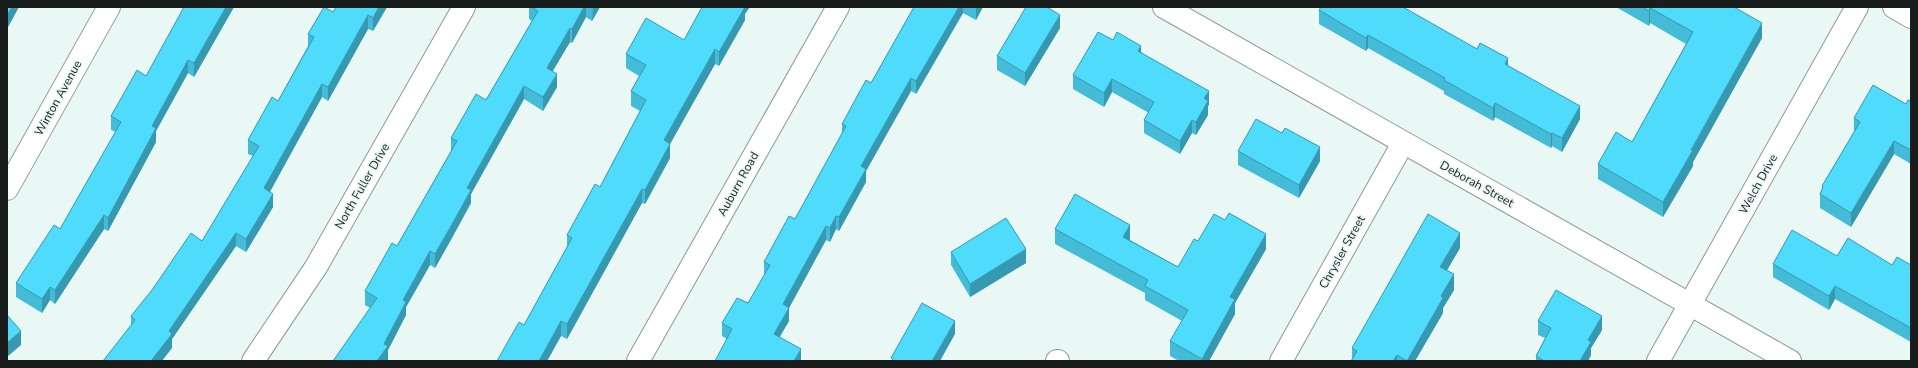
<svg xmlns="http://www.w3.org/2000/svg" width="1918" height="368" font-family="'Nunito Sans',sans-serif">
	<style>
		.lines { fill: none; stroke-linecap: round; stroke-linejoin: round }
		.street-casing { stroke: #8c9996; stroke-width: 24 }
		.secondary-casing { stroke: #8c9996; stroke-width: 24 }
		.street { stroke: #fff; stroke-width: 22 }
		.secondary { stroke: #fff; stroke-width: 22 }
		.wall { fill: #44bcd8 }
		.shaded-wall { fill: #3799b0 }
		.building { fill: #4fdbfb; stroke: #3799b0 }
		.labels { text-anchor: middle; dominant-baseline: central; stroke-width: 3.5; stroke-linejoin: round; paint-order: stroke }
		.street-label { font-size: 12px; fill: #191e1d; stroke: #eaf8f5 }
	</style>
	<rect width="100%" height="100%" fill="#eaf8f5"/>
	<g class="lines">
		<defs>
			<g id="street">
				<polyline points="1164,7 1790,361"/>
				<polyline points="7,189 109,7"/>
				<polyline points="253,361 316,267 464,7"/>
				<polyline points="638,361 838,7"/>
				<polyline points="1057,361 1058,361"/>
				<polyline points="1281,361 1403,143"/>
				<polyline points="1658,361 1857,7"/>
			</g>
			<polyline id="secondary" points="1894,7 1911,17"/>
		</defs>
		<use href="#street" class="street-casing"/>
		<use href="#secondary" class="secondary-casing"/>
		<use href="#street" class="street"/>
		<use href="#secondary" class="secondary"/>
	</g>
	<g class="wall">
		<polygon points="234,7 194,77 188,73 156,131 156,142 108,231 104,229 55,304 50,300 42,313 16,297 16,283 60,229 116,132 111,130 111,116 146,76"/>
		<polygon points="387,7 373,31 368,29 328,101 322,97 270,192 273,207 246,252 236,246 172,339 172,348 131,326 131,316 202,241 253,156 248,154 248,140 278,101 308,46 308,34 333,12"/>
		<polygon points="529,7 600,7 592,21 586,17 572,43 570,42 552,71 557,87 543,111 524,99 471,194 471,203 450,242 435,268 430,265 406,307 406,315 388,350 388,360 370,308 365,305 365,291 397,246 451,151 451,138 486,100 532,21 529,19"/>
		<polygon points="914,7 983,7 976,20 963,13 916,94 911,91 866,171 866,182 839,231 836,229 830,242 826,240 789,308 789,321 779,337 801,361 727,339 722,336 722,323 748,303 764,276 764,262 795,219 842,134 842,124 871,83"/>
		<polygon points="1616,7 1736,7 1736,9 1762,38 1693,162 1693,166 1663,217 1598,179 1598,164 1632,142 1686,44 1650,23 1649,26"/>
		<polygon points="1319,10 1508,66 1580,119 1562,152 1552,146 1551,148 1495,117 1493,121 1444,94 1444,91 1368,48 1366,51 1319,24"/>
		<polygon points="745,14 745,20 719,66 715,64 670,144 670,158 645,204 642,203 567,339 561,336 547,361 497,361 524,325 567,247 567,235 600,187 640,111 631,106 631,91 639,76 626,68 626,54 684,40"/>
		<polygon points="1060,28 1025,86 997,70 997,56"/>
		<polygon points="1113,40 1141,52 1209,105 1208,106 1208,115 1196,135 1192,133 1180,154 1144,133 1144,120 1149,113 1112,92 1104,107 1073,89 1073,75"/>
		<polygon points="1911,101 1911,164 1894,154 1851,227 1820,208 1820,194 1822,189 1822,186 1854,132 1854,118 1906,104"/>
		<polygon points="1238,151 1320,161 1299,198 1238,165"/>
		<polygon points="1055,229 1130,240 1178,267 1198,241 1266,249 1235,303 1235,314 1209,361 1179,361 1170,356 1170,341 1182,321 1145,300 1145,293 1055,244"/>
		<polygon points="1460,248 1447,270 1454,290 1443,308 1443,313 1415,361 1351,361 1352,359 1352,348"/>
		<polygon points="951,252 1026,263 970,297 951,265"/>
		<polygon points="1837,256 1892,265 1911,265 1911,342 1835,299 1829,310 1773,277 1773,264"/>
		<polygon points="1538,321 1602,330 1591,348 1591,355 1588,361 1536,361 1536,356 1545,338 1538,335"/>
	</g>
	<g class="shaded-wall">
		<polygon points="12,7 19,7 7,29 7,15"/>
		<polygon points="226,7 234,7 194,77 194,63"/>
		<polygon points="379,7 387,7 373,31 373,18"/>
		<polygon points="584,7 586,7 586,17 572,43 572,29"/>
		<polygon points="593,7 600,7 592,21"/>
		<polygon points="743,7 750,7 745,14 745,20 719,66 719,52"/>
		<polygon points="959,7 963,7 963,13 916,94 916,81"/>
		<polygon points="976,7 983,7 976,20"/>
		<polygon points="1650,8 1650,23 1649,26 1649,11"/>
		<polygon points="368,15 368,29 328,101 328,87"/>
		<polygon points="1060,15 1060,28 1025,86 1025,73"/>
		<polygon points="1762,23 1762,38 1693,162 1693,166 1663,217 1663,202"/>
		<polygon points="570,28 570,42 547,81 547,68"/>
		<polygon points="1368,35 1368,48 1366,51 1366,38"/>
		<polygon points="1141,46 1141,59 1138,51"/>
		<polygon points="715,49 715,64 670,144 670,158 645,204 645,190 664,140"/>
		<polygon points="1508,58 1508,72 1505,64"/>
		<polygon points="188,60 188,73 156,131 156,142 108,231 108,218 152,126"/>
		<polygon points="557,74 557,87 543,111 543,97"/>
		<polygon points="911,78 911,91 866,171 866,182 839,231 839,217 861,166"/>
		<polygon points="1112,79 1112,92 1104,107 1104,93"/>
		<polygon points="322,84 322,97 264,202 264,188"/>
		<polygon points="524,86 524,99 471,194 471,203 435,268 435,254 467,188"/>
		<polygon points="1209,91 1209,105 1208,106 1208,115 1196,135 1196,122 1204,98"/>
		<polygon points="1495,103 1495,117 1493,121 1493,108"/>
		<polygon points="1580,106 1580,119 1562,152 1562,138"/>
		<polygon points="1192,120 1192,133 1180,154 1180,141"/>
		<polygon points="1552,133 1552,146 1551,148 1551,134"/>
		<polygon points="1894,141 1894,154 1851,227 1851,213"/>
		<polygon points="1320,147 1320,161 1299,198 1299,185"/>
		<polygon points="642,189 642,203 567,339 567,324"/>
		<polygon points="273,194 273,207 246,252 246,239"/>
		<polygon points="104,215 104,229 55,304 55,290"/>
		<polygon points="836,216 836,229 830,242 830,228"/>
		<polygon points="1130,225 1130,240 1123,252 1123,237"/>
		<polygon points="826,226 826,240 789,308 789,321 774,347 774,334 783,304"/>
		<polygon points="236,233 236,246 172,339 172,348 162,361 151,361 169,331"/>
		<polygon points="1460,233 1460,248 1440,282 1440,267"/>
		<polygon points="1266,234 1266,249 1235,303 1235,314 1209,361 1202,361 1202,359 1230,297"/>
		<polygon points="1026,249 1026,263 970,297 970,284"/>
		<polygon points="430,251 430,265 406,307 406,315 388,350 388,360 387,361 377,361 384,344 403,300"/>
		<polygon points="1454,274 1454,290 1443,308 1443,313 1415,361 1407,361 1441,301 1441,296"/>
		<polygon points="1835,286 1835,299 1829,310 1829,296"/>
		<polygon points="50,287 50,300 42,313 42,299"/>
		<polygon points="1602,316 1602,330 1591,348 1591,355 1588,361 1580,361 1588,340"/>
		<polygon points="561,321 561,336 547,361 539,361"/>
		<polygon points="955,321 955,334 940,361 932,361"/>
		<polygon points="21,331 21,345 7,357 7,343"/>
		<polygon points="801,349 801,361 794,361"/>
		<polygon points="1397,355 1397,361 1393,361"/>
	</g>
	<g class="building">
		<polygon points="7,7 12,7 7,15"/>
		<polygon points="184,7 226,7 194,63 188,60 152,126 156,128 108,218 104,215 55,290 50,287 42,299 16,283 54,225 60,229 121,122 111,116 137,70 146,76"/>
		<polygon points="324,7 333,12 336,7 379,7 373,18 368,15 328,87 322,84 264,188 273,194 246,239 236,233 169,331 172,334 151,361 103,361 135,320 131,316 152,290 191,233 202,241 259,146 248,140 272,97 278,101 314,37 308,34"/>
		<polygon points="531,7 584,7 572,29 570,28 547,68 557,74 543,97 524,86 467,188 471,190 450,228 435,254 430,251 403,300 406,302 384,344 388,346 377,361 333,361 377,298 365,291 392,243 397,246 457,141 451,138 476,94 486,100 538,11"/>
		<polygon points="702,7 745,7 719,52 715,49 664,140 670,144 645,190 642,189 567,324 561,321 539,361 497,361 519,322 524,325 572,238 567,235 595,184 600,187 646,100 631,91 646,65 626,54 646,18 684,40"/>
		<polygon points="914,7 959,7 916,81 911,78 861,166 866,169 839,217 836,216 830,228 826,226 783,304 789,308 774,334 801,349 794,361 715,361 732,329 722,323 737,298 748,303 770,265 764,262 789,216 795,219 846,126 842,124 866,80 871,83"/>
		<polygon points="1026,7 1047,7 1060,15 1025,73 997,56"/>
		<polygon points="1321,7 1403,7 1477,49 1480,43 1508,58 1505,64 1580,106 1562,138 1552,133 1551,134 1495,103 1493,108 1444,80 1445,78 1368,35 1366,38 1319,10"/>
		<polygon points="1642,7 1734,7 1762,23 1691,150 1693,150 1663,202 1598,164 1616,132 1632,142 1693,32 1650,8 1649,11"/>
		<polygon points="1098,32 1113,40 1117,32 1141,46 1138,51 1209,91 1204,98 1208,101 1196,122 1192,120 1180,141 1144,120 1154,102 1112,79 1104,93 1073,75"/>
		<polygon points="1873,85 1906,104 1908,100 1911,101 1911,150 1894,141 1851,213 1820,194 1823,187 1822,186 1860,122 1854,118"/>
		<polygon points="1256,119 1282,133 1285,128 1320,147 1299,185 1238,151"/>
		<polygon points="1075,194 1130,225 1123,237 1178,267 1194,239 1198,241 1214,214 1225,220 1229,213 1266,234 1230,297 1235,299 1202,359 1170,341 1188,310 1145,286 1148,280 1055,229"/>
		<polygon points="1428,214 1460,233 1440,267 1454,274 1441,296 1443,298 1407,361 1397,355 1393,361 1351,361 1357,351 1352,348"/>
		<polygon points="1006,218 1026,249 970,284 951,252"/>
		<polygon points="1792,230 1837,256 1848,238 1892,265 1897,257 1911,265 1911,328 1835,286 1829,296 1773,264"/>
		<polygon points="1556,290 1602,316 1588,340 1591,342 1580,361 1544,361 1536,356 1551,328 1538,321"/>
		<polygon points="922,303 955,321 932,361 895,361 891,358"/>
		<polygon points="7,315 21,331 7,343"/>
	</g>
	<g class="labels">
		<g class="street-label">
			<text transform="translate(58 98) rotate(-61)">Winton Avenue</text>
			<text transform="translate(738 184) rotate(-61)">Auburn Road</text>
			<text transform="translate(1477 184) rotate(29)">Deborah Street</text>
			<text transform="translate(1758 184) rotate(-61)">Welch Drive</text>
			<text transform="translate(362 186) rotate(-60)">North Fuller Drive</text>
			<text transform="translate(1342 252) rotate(-61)">Chrysler Street</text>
		</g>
	</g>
	<rect width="1918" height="368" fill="none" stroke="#191e1d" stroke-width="16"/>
</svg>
